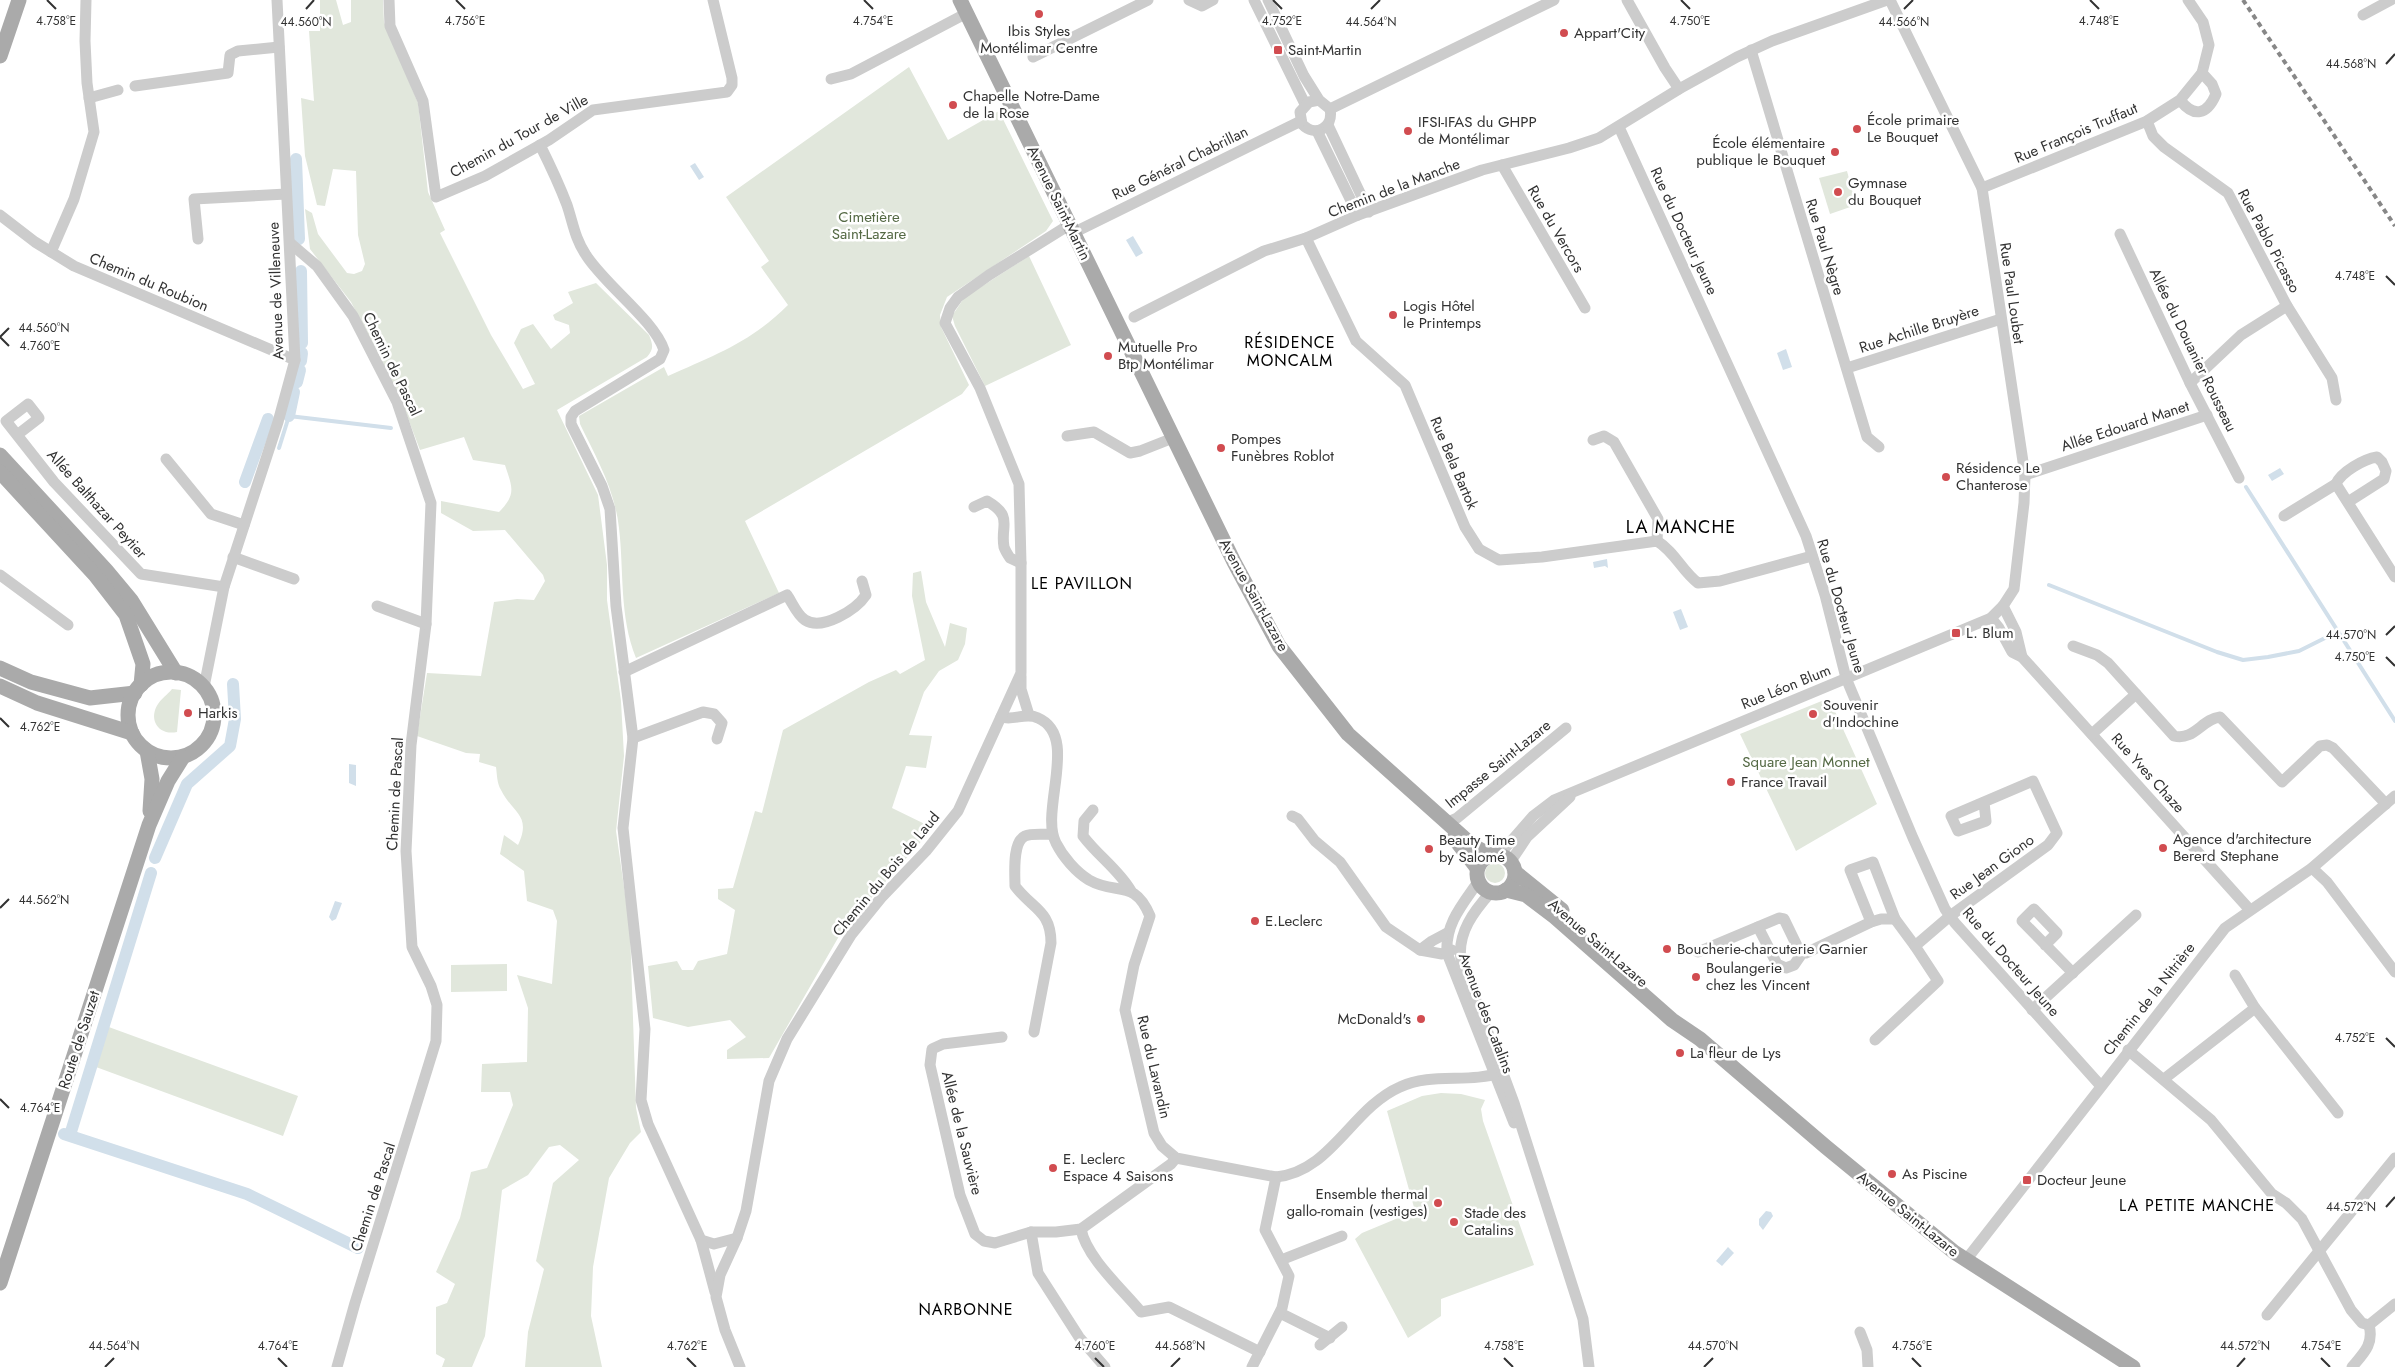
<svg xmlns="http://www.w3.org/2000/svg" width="2395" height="1367" font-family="Jost,sans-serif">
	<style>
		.green { fill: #e1e7dc }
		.water { fill: #d1dfea }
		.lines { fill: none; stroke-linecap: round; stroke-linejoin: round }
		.stream { stroke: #d1dfea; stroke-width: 4 }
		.canal { stroke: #d1dfea; stroke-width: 12 }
		.minor { stroke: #ccc; stroke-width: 11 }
		.major { stroke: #aaa; stroke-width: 15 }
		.rail { stroke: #878787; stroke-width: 4; stroke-dasharray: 5 4; stroke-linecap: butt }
		.ticks { fill: none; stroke: #323232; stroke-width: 2 }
		.poi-dot { fill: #d14c50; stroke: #fff; stroke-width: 2 }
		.labels { text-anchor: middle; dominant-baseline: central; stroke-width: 5; stroke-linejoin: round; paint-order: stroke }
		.poi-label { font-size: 15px; fill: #323232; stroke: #fff; text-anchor: start }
		.street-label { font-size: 15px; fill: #323232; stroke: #fff }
		.park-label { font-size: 15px; fill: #546944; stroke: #fff }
		.neighbourhood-label { font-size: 16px; letter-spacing: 1px; fill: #000; stroke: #fff }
		.quarter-label { font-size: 18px; letter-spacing: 1px; fill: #000; stroke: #fff }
		.ticks-label { font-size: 12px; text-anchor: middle; fill: #323232; stroke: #fff; stroke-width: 5; stroke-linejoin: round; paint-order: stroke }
	</style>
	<rect width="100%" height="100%" fill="#fff"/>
	<g class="green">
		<path d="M320,0h16l7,25 8,-3v-22h32l1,22 34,81 10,89 17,38 -5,3 51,102 32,54 12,-5 -21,-41 7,-14 12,-5 18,25 19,-16 -1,-8 -14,-5 -2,-5 20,-12 -5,-11 28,-9 53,52c4,10 5,14 -2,22l-90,53 41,85 9,70v35l14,101 3,55 -8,75 14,98 6,179 5,24 -11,11 -21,35 -16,89 -2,49 11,51h-77l3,-35 16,-63 -8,-8 17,-78 26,-23 -19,-15 -11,2 -21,28 -26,15 -17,146 -13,31h-30l3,-8 -9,-5v-47l11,-4 8,-19 -19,-12 24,-54 11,-46 16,-4 26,-63 -3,-13h-29l1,-28 45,-2 1,-54 -11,-33 35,9 5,-63 -4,-11 -26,-9 -3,-30 -24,-17 4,-19 14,10c14,-30 -5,-31 -17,-55 -4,-6 -4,-16 -5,-23l-17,-5 1,-8 -14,-1 -49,-17 10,-63 54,3 13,-74 23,-3 17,1 11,-19 -2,-6 -38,-45 -32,1 -32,-18v-12l58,11c18,-18 13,-25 6,-47l-32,-5 -9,-23 -44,13 -20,-53 -49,-95 -41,-53 -5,-40 7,4 6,21 29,39 7,1 8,-3 3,-7 -7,-29 -2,-64 -23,-2 -8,37 -8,-1 -12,-49 -4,-58 13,3 -5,-70h11z"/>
		<path d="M909,67l39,73 51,-29 54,110 -7,10 -99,66 -7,18 1,12 28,58 -7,9 -217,127 34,72 -143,65c-17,-41 -12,-88 -17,-130 -4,-38 -23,-71 -39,-104l-1,-8 85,-49 4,9c47,-21 83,-34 120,-71l-27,-38 8,-6 -43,-64z"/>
		<polygon points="1847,171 1856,205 1830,214 1819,178"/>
		<polygon points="1029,256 1071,345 985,386 955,326 952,316 964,298"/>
		<polygon points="921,571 926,602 945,647 950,623 967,628 965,644 958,660 939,671 924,692 909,735 932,736 926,768 906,766 892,808 933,828 842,931 769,1058 727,1059 727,1050 746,1037 730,1020 688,1027 653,1018 648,966 677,961 682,970 693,970 698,961 727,954 735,910 718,899 718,889 733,888 755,811 762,813 783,730 869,682 896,670 900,674 925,660 912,596 913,573"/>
		<path d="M172,689l9,1 -4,42c-19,4 -29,-13 -19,-28 3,-5 10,-10 14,-15z"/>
		<polygon points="1829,698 1877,804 1796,851 1740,734"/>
		<circle cx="1495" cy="873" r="10"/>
		<polygon points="507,964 507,991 451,992 451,965"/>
		<polygon points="106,1026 298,1096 283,1136 96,1067"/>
		<polygon points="1441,1093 1461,1094 1485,1100 1481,1109 1483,1121 1534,1265 1441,1299 1441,1316 1408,1338 1355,1239 1362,1233 1415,1211 1387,1111 1422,1096"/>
	</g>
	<g class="water">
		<polygon points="695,163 704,177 699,180 690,166"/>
		<polygon points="1133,236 1143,253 1136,257 1126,240"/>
		<polygon points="1786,349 1792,367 1783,370 1777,353"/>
		<polygon points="2280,468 2284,474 2272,481 2268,475"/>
		<polygon points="1607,559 1608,568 1605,566 1594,568 1593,562"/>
		<polygon points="1681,609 1688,627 1680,630 1673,612"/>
		<polygon points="1505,756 1512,761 1497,773 1492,766"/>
		<polygon points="349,764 356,765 356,786 349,783"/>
		<polygon points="335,901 342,903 336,919 332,921 329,917"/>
		<polygon points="1766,1211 1771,1212 1773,1216 1763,1230 1759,1225 1759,1219"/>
		<polygon points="1728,1247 1734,1253 1722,1266 1716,1261"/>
	</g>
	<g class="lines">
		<g class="stream">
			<polyline points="279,448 289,416 391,428"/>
			<polyline points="2246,487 2395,721"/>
			<polyline points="2049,585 2217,652 2243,660 2268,657 2299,651 2337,632"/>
		</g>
		<g class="canal">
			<polyline points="296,159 299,239"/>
			<polyline points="301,271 302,343"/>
			<polyline points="301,361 302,353"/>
			<polyline points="297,382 300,370"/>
			<polyline points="289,416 294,392"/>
			<polyline points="245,482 268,419"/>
			<polyline points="155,858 187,784 230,746 235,719 233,684"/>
			<polyline points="64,1134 247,1194 358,1248"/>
			<polyline points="70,1135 151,873"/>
		</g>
		<g class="minor">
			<polyline points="389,0 390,26 423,101 436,197 485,176 549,140 593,110 727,92 732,85 732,78 713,0"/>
			<polyline points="1189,0 1202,6 1213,0"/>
			<polyline points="1254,0 1305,104"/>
			<path d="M1268,0l36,76 15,24 11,9c4,19 -15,29 -28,15l-2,-12 9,-10 10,-2"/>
			<polyline points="1627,0 1665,68 1679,89"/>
			<polyline points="2188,0 2203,22 2209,45 2202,73"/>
			<polyline points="2363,15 2391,0"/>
			<polyline points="1751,50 1867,437 1879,447"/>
			<polyline points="1033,57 1148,0"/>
			<polyline points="831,79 851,74 967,13"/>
			<polyline points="135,86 228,73 230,55 238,51 279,47"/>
			<polyline points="89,98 118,90"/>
			<polyline points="1330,109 1554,0"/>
			<polyline points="2147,121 2153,136 2164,147 2228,193 2287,306 2332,378 2336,400"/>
			<polyline points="1328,125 1369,212"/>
			<polyline points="1619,127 1806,536 1825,595 1846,678 1913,838 1945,909 1955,923 2100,1085"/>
			<polyline points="1317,131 1358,215"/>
			<path d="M540,145c10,20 19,39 27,60 6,18 8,34 19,50 19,30 68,65 78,95l-4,9 -85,52 -4,6v7l31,62 8,23 6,97 17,132 -10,90 22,201 -4,71 7,24 53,116 13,4 23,-6"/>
			<polyline points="1502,165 1585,308"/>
			<path d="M1982,188l165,-67 33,-21 22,-27 10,11 4,10c-9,21 -22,24 -36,6"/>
			<polyline points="0,215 35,242 74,266 295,360"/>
			<polyline points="1073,233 1301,121"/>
			<polyline points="2120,234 2190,383 2239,478"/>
			<path d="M1306,238l50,103 49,44 60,142 14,22 20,11 43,-3 115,-16c18,11 25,30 41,42l22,-2 92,-25"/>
			<polyline points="198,239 194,199 286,194"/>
			<polyline points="290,243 317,266 353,316 397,402 431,503 426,624 411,745 406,851 412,947 431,986 437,1005 436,1041 355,1303 337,1367"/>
			<polyline points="51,252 74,199 94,132 87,83 85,41 86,0"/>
			<polyline points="1134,317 1264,251 1306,238 1358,215 1482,170 1569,148 1599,138 1679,89 1737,57 1772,41 1887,0"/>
			<polyline points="1847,368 2001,319"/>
			<polyline points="2190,383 2241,335 2287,306"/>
			<polyline points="17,435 39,418 28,404 6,421 54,482 141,574 224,587"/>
			<polyline points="1067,436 1094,432 1130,453 1140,451 1173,438"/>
			<polyline points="1593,440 1604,436 1614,442 1658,519 1657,541"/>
			<polyline points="166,459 211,514 244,525"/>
			<polyline points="2025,475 2207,415"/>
			<path d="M2348,502l36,-23 2,-8 -4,-9 -5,-5c-13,2 -36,15 -41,27l59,93"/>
			<path d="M974,507l13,-6c27,16 13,24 17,46 1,3 4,8 6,11l11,5"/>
			<polyline points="2284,516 2336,484"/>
			<polyline points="233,557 294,579"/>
			<polyline points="0,575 68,625"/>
			<polyline points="377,606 426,624"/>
			<polyline points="2003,606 2016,632 2022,657"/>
			<polyline points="1991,618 1999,628 2012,652 2022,657 2032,668 2250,910"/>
			<path d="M2073,646l24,9 11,8 66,73c20,5 28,-17 46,-19l62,65 38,-36 7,-1 6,3 53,56"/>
			<path d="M624,672l163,-77c5,7 10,20 18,25 17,11 51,-10 61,-25l-4,-14"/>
			<polyline points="1021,676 1021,689 1029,715"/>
			<polyline points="204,687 224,587 278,422 295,360 277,0"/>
			<path d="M1001,717c13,4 25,-5 37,1 42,18 1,93 18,125 7,14 20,29 33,37 28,16 45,-2 61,36l-16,49 -9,45 29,123 8,13 14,12 100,19c55,-5 76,-69 124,-90 32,-15 70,-3 102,-15"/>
			<polyline points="2092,734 2136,694"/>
			<polyline points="633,738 703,712 714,714 722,723 717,739"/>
			<path d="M1093,810l-9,11 -1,15c15,20 36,34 48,55"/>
			<polyline points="1292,816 1298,819 1315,841 1340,862 1386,927 1420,950 1442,954 1452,950"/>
			<polyline points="1448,822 1457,818 1566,728"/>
			<polyline points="1499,855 1533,816 1554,800 1991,618 2003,606 2014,589 2024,503 2025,475 1982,188 1890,0"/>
			<polyline points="1511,861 1527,837 1570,797"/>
			<polyline points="2312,868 2327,882 2395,972"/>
			<path d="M1478,882c-16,23 -33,42 -31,71l67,170"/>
			<path d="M1491,892c-17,19 -34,41 -30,68l53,143 69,216 6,48"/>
			<polyline points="1871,922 1850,870 1873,862 1895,919 1915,946"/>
			<polyline points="1758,927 1777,964 1786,968 1794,965 1803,952"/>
			<polyline points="2045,945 2057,933 2034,909 2022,921 2073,973"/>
			<polyline points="1420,950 1432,941 1447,933"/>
			<polyline points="1698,952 1779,918 1784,919 1799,950 1806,953 1871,922 1881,919 1895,919"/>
			<polyline points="2235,975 2255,1008"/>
			<polyline points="2032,1010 2136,915"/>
			<path d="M1034,1032l17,-89c0,-33 -19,-34 -36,-57 0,-12 -3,-44 10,-50 7,-3 19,-1 27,-2"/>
			<polyline points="1002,1037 943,1044 932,1049 930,1065 960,1195 975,1234 984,1241 995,1243 1031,1232 1056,1232 1081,1229 1171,1164 1176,1158"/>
			<polyline points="1875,1040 1938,981 1915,946 1950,916 2048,845 2057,833 2033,781 1951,816 1958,831 1986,821 1984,802"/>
			<polyline points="2128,1050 2211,1120 2272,1194 2286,1203 2302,1219 2351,1310 2362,1323 2369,1325 2395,1304"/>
			<polyline points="2164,1079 2255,1008 2338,1113"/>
			<path d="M1081,1229c5,28 42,61 60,83l28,-5 91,45"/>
			<polyline points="1031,1232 1038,1273 1079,1337 1105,1367"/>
			<polyline points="701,1240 715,1292"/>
			<polyline points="1281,1260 1342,1236"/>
			<polyline points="1966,1260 2225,928 2312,868 2395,796"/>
			<polyline points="1280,1313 1330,1338"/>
			<polyline points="2267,1315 2395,1158"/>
			<polyline points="1860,1332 1867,1350 1868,1367"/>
			<polyline points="1320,1345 1342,1327"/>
			<polyline points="740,1367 725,1330 716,1297 720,1275 737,1238 746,1211 769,1081 787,1039 851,935 881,898 926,851 958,811 1021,673 1021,563 1019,484 980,388 945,323 950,308 958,297 989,275 1069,225"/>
			<polyline points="1252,1367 1282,1308 1289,1276 1265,1230 1276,1177"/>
			<path d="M2352,1367c12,-14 22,-23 17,-42"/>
		</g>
		<g class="major">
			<polyline points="960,0 1234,562 1279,646 1348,734 1472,845 1490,855"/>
			<polyline points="0,56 19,0"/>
			<polyline points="0,455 106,570 131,600 176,673"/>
			<polyline points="0,472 95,575 126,615 143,664 141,685"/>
			<polyline points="0,668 31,682 90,698 135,693"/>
			<circle cx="171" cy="715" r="43"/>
			<polyline points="0,686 37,703 132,733"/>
			<polyline points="147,751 152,779 150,811"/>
			<polyline points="1454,838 1477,868"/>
			<circle cx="1496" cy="874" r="19"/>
			<polyline points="1515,872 1562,910"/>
			<polyline points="1506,890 1526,895 1555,917 1672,1020 1700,1039 1826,1147 1954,1252 2133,1367"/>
			<polyline points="0,1283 149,825 168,781 183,757"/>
		</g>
		<polyline class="rail" points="2243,0 2395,226"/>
	</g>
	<path class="ticks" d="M47,0l9,9M456,0l9,9M864,0l9,9M1273,0l9,9M1681,0l9,9M2090,0l9,9M306,9l8,-9M1371,9l9,-9M1904,9l9,-9M2386,64l9,-10M2386,276l9,9M0,337l9,9M0,337l9,-9M2386,635l9,-9M2386,657l9,9M0,718l9,9M0,908l9,-9M2386,1038l9,9M0,1099l9,9M2386,1207l9,-10M278,1358l9,9M687,1358l9,9M1095,1358l9,9M1504,1358l9,9M1912,1358l9,9M2321,1358l9,9M105,1367l9,-9M1171,1367l9,-9M1704,1367l9,-9M2237,1367l8,-9"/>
	<g class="poi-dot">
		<circle cx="1039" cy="14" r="5"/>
		<circle cx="1564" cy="33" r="5"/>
		<rect x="1273" y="45" width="10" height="10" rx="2.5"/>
		<circle cx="953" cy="105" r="5"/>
		<circle cx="1857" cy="129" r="5"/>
		<circle cx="1408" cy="131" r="5"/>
		<circle cx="1835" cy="152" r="5"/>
		<circle cx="1838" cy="192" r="5"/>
		<circle cx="1393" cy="315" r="5"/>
		<circle cx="1108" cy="356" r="5"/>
		<circle cx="1221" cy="448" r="5"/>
		<circle cx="1946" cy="477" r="5"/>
		<rect x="1951" y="628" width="10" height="10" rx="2.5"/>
		<circle cx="188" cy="713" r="5"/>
		<circle cx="1813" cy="714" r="5"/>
		<circle cx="1731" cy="782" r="5"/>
		<circle cx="2163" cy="848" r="5"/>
		<circle cx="1429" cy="849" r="5"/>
		<circle cx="1255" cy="921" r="5"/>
		<circle cx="1667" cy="949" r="5"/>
		<circle cx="1696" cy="977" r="5"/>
		<circle cx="1421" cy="1019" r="5"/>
		<circle cx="1680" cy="1053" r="5"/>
		<circle cx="1053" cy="1168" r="5"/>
		<circle cx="1892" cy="1174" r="5"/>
		<rect x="2022" y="1175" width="10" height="10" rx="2.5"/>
		<circle cx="1438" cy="1203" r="5"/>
		<circle cx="1454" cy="1222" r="5"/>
	</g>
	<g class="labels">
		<g class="poi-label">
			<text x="1039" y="31" text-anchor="middle">Ibis Styles<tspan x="1039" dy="17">Montélimar Centre</tspan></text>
			<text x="1574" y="33">Appart'City</text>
			<text x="1288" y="50">Saint-Martin</text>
			<text x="963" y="96">Chapelle Notre-Dame<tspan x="963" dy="17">de la Rose</tspan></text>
			<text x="1867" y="120">École primaire<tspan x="1867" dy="17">Le Bouquet</tspan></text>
			<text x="1418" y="122">IFSI-IFAS du GHPP<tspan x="1418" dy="17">de Montélimar</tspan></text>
			<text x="1825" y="143" text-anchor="end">École élémentaire<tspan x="1825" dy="17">publique le Bouquet</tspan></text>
			<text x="1848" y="183">Gymnase<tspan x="1848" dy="17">du Bouquet</tspan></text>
			<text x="1403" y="306">Logis Hôtel<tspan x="1403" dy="17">le Printemps</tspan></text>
			<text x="1118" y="347">Mutuelle Pro<tspan x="1118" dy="17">Btp Montélimar</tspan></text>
			<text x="1231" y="439">Pompes<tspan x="1231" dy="17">Funèbres Roblot</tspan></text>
			<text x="1956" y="468">Résidence Le<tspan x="1956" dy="17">Chanterose</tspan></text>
			<text x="1966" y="633">L. Blum</text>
			<text x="1823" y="705">Souvenir<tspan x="1823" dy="17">d'Indochine</tspan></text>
			<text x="198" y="713">Harkis</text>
			<text x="1741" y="782">France Travail</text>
			<text x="2173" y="839">Agence d'architecture<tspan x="2173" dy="17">Bererd Stephane</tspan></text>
			<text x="1439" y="840">Beauty Time<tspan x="1439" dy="17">by Salomé</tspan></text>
			<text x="1265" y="921">E.Leclerc</text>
			<text x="1677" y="949">Boucherie-charcuterie Garnier</text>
			<text x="1706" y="968">Boulangerie<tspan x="1706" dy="17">chez les Vincent</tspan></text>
			<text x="1411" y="1019" text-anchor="end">McDonald's</text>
			<text x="1690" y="1053">La fleur de Lys</text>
			<text x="1063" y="1159">E. Leclerc<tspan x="1063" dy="17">Espace 4 Saisons</tspan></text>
			<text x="1902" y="1174">As Piscine</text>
			<text x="2037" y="1180">Docteur Jeune</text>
			<text x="1428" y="1194" text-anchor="end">Ensemble thermal<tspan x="1428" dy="17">gallo-romain (vestiges)</tspan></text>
			<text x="1464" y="1213">Stade des<tspan x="1464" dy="17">Catalins</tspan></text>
		</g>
		<g class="street-label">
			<text transform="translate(2076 133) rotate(-23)">Rue François Truffaut</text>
			<text transform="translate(519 136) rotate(-29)">Chemin du Tour de Ville</text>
			<text transform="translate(1180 163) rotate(-26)">Rue Général Chabrillan</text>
			<text transform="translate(1394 188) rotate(-21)">Chemin de la Manche</text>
			<text transform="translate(1059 203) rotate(64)">Avenue Saint-Martin</text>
			<text transform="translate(1556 229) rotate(60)">Rue du Vercors</text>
			<text transform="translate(1684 231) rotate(65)">Rue du Docteur Jeune</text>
			<text transform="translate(2269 241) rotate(62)">Rue Pablo Picasso</text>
			<text transform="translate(1825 247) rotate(73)">Rue Paul Nègre</text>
			<text transform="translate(149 282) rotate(23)">Chemin du Roubion</text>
			<text transform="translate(276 291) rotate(-92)">Avenue de Villeneuve</text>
			<text transform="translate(2012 293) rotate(82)">Rue Paul Loubet</text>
			<text transform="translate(1919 329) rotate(-18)">Rue Achille Bruyère</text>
			<text transform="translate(2193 350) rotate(64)">Allée du Douanier Rousseau</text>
			<text transform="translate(392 364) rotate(64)">Chemin de Pascal</text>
			<text transform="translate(2125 426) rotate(-18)">Allée Edouard Manet</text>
			<text transform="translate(1454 463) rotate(67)">Rue Bela Bartok</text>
			<text transform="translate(97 504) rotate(48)">Allée Balthazar Peytier</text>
			<text transform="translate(1254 595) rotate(61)">Avenue Saint-Lazare</text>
			<text transform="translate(1841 606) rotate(74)">Rue du Docteur Jeune</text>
			<text transform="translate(1786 687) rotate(-22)">Rue Léon Blum</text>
			<text transform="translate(1498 764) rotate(-39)">Impasse Saint-Lazare</text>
			<text transform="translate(2148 773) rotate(48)">Rue Yves Chaze</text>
			<text transform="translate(395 794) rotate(-87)">Chemin de Pascal</text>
			<text transform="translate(1992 867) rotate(-36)">Rue Jean Giono</text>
			<text transform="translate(886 874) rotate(-50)">Chemin du Bois de Laud</text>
			<text transform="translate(1598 943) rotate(41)">Avenue Saint-Lazare</text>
			<text transform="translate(2011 962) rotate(49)">Rue du Docteur Jeune</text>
			<text transform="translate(2149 999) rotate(-52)">Chemin de la Nitrière</text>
			<text transform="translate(1486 1013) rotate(69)">Avenue des Catalins</text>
			<text transform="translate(79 1040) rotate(-72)">Route de Sauzet</text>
			<text transform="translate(1154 1067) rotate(77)">Rue du Lavandin</text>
			<text transform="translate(962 1133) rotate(76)">Allée de la Sauvière</text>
			<text transform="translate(373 1197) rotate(-72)">Chemin de Pascal</text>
			<text transform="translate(1908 1214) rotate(39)">Avenue Saint-Lazare</text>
		</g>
		<g class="park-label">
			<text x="869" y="217">Cimetière<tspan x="869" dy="17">Saint-Lazare</tspan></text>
			<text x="1806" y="762">Square Jean Monnet</text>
		</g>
		<g class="neighbourhood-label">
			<text x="1290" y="342">RÉSIDENCE<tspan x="1290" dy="18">MONCALM</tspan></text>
			<text x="1082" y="583">LE PAVILLON</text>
			<text x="2197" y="1205">LA PETITE MANCHE</text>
			<text x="966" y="1309">NARBONNE</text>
		</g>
		<g class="quarter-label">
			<text x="1681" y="527">LA MANCHE</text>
		</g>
	</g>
	<g class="ticks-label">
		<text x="56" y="25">4.758°E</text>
		<text x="465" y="25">4.756°E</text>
		<text x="873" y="25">4.754°E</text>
		<text x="1690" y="25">4.750°E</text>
		<text x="1282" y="25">4.752°E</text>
		<text x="2099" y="25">4.748°E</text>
		<text x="1371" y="26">44.564°N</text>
		<text x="306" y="26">44.560°N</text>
		<text x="1904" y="26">44.566°N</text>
		<text x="2351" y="68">44.568°N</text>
		<text x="2355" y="280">4.748°E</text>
		<text x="44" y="332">44.560°N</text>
		<text x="40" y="350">4.760°E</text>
		<text x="2351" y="639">44.570°N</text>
		<text x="2355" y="661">4.750°E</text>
		<text x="40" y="731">4.762°E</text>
		<text x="44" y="904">44.562°N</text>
		<text x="2355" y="1042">4.752°E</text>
		<text x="40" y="1112">4.764°E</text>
		<text x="2351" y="1211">44.572°N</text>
		<text x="114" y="1350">44.564°N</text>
		<text x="1180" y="1350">44.568°N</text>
		<text x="1713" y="1350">44.570°N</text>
		<text x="2245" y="1350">44.572°N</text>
		<text x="278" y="1350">4.764°E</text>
		<text x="687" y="1350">4.762°E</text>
		<text x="1095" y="1350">4.760°E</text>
		<text x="1504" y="1350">4.758°E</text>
		<text x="1912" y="1350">4.756°E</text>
		<text x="2321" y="1350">4.754°E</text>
	</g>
</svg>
